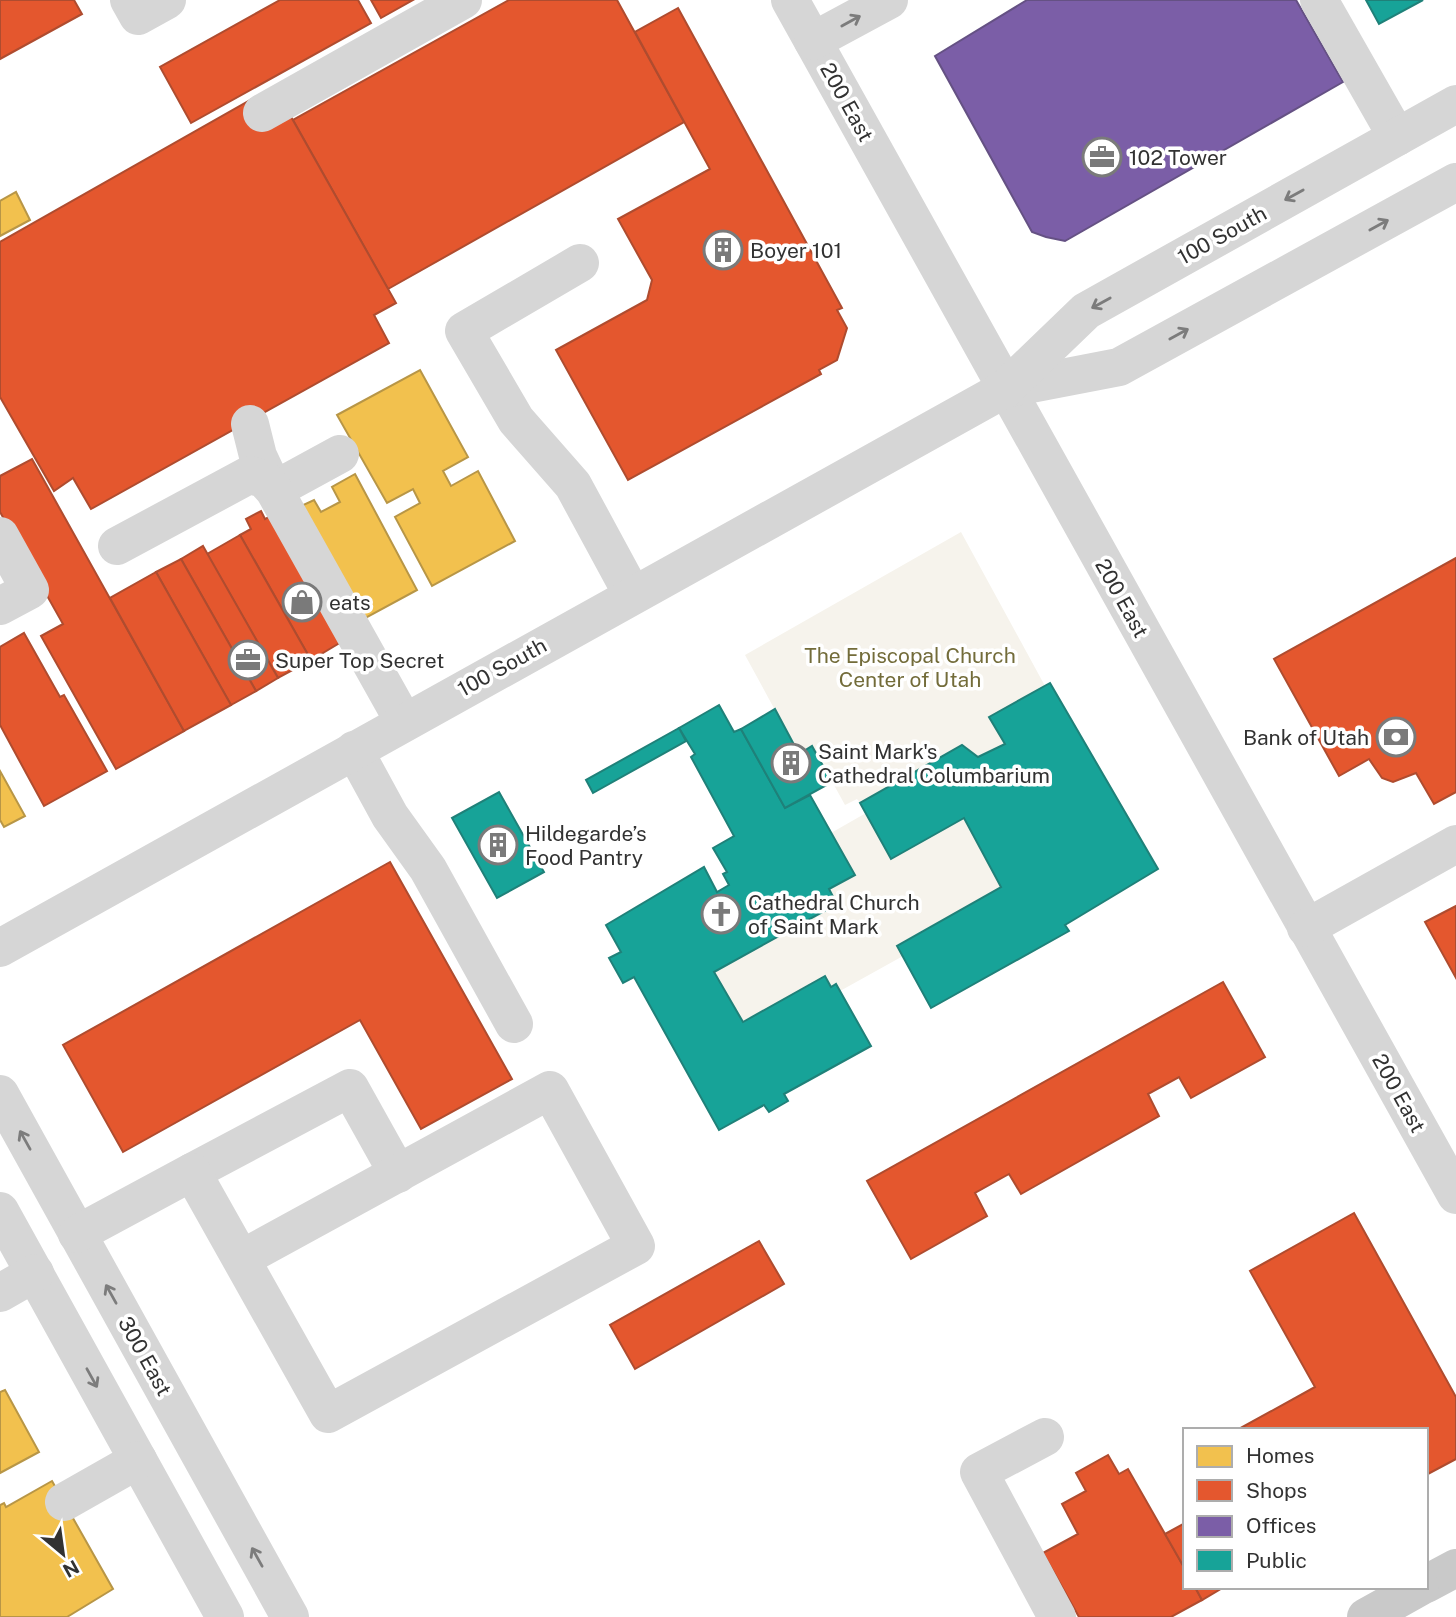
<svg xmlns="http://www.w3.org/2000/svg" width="1456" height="1617" font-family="'Public Sans',sans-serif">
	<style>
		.green { fill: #f6f3ec }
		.homes { fill: #f2c14e; stroke: #b89646; stroke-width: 2 }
		.shops { fill: #e4572e; stroke: #af4c2f; stroke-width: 2 }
		.offices { fill: #7b5ea7; stroke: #655184; stroke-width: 2 }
		.public { fill: #17a398; stroke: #1f8179; stroke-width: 2 }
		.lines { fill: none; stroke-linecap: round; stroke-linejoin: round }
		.minor { stroke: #d6d6d6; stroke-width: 38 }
		.major { stroke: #c9c9c9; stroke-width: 38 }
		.oneway { stroke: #7c7c7c }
		.labels { text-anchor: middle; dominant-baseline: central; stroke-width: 7; stroke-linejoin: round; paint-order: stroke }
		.street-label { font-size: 21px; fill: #323232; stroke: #fff }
		.poi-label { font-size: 21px; fill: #323232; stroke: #fff; text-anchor: start }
		.park-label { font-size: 21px; fill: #736c3a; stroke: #fff }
	</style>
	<rect width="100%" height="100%" fill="#fff"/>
	<g class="green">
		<polygon points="961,532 1045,686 990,717 1005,744 978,757 962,745 860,803 857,799 845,805 813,747 799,754 745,655"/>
		<polygon points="866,813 891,859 964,818 1001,887 897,945 903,956 840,991 836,984 831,987 824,976 743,1022 714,972 829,889 831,833"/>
	</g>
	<g class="homes">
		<polygon points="16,192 30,220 0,236 0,201"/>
		<polygon points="420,370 468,457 443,471 451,486 478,471 515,541 432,586 395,517 420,503 413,489 387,503 337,415"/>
		<polygon points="355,474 417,590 360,621 299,507 314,500 321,512 340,502 332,487"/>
		<polygon points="0,771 25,816 4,827 0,820"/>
		<polygon points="5,1390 39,1452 0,1473 0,1392"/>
		<polygon points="52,1481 113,1589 67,1617 0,1617 0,1505 4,1503 6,1507"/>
	</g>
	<g class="shops">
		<polygon points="0,0 74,0 82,14 0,59"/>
		<polygon points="280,0 358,0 371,23 191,123 160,67"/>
		<polygon points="371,0 413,0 381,18"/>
		<polygon points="509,0 617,0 684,122 388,289 293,120"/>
		<polygon points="678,8 842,308 837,310 847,328 837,360 819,370 821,374 628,480 556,350 647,300 652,280 618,219 710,169 635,32"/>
		<polygon points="254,98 290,115 396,303 374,315 389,343 91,509 73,478 54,491 0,397 0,242"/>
		<polygon points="32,459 184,731 116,769 41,636 63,624 0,512 0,476"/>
		<polygon points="261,511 265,519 272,515 343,641 311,660 240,535 251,529 246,519"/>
		<polygon points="240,535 311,660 278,678 207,554"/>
		<polygon points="203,546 278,678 256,691 181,559"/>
		<polygon points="1456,558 1456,792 1434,804 1416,773 1393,782 1382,778 1369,759 1339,776 1274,659"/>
		<polygon points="181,559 256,691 231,705 156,572"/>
		<polygon points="156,572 231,705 184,731 110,598"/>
		<polygon points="24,633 60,697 64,695 107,771 44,806 0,725 0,647"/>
		<polygon points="390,862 512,1079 421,1129 360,1020 123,1152 63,1045"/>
		<polygon points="1456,906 1456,978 1425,922"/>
		<polygon points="1223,982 1265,1057 1191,1098 1179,1077 1148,1094 1159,1116 1021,1194 1009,1174 975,1193 987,1216 911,1259 867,1181"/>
		<polygon points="1354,1213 1456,1397 1456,1459 1426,1475 1426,1430 1237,1430 1315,1387 1250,1271"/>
		<polygon points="759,1241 784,1284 635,1369 610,1325"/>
		<polygon points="1108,1455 1119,1474 1128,1469 1185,1569 1185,1587 1195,1587 1202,1600 1171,1617 1079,1617 1043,1553 1078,1534 1062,1504 1086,1491 1076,1473"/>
		<polygon points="1185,1523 1185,1569 1165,1534"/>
		<polygon points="1195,1587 1224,1587 1202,1600"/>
	</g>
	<polygon class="offices" points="1027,0 1296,0 1343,82 1065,241 1046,237 1032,232 935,56"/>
	<g class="public">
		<polygon points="1366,0 1423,0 1379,24"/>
		<polygon points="1050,683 1158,869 1065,925 1069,931 931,1008 897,946 1001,887 964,818 891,859 860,803 962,745 978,757 1005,744 989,717"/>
		<polygon points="719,705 734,732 741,729 785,808 810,795 855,875 829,889 837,904 714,972 743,1022 825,976 831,987 836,984 871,1046 784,1094 788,1101 769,1112 764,1105 719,1130 634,977 623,983 609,958 621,952 606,925 704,867 717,892 729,885 723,874 727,872 713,848 734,836 691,757 695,754 679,728"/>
		<polygon points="775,709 799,754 812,746 832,782 785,808 741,729"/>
		<polygon points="679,728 686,741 593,793 586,780"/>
		<polygon points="499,792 544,872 497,898 452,818"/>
	</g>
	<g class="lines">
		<g class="minor">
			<polyline points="129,0 138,16 167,0"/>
			<polyline points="790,0 1456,1195"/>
			<polyline points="1319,0 1397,137"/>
			<polyline points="813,41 889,0"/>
			<polyline points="262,113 463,0"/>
			<polyline points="580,263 464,331 516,420 573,485 632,594"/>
			<polyline points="1005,389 1119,367 1456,182"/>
			<polyline points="250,424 258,456 274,490 340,454"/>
			<polyline points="0,536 30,590 0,606"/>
			<polyline points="117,546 249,475 264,479 274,490 404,722"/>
			<polyline points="354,750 390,816 428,869 514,1024"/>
			<polyline points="1306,928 1456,844"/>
			<polyline points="0,948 1005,389 1086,311 1456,104"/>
			<polyline points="0,1094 290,1617"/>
			<polyline points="192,1172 350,1088 398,1174"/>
			<polyline points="0,1211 225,1617"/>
			<polyline points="77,1234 192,1172 328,1414 636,1246 550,1090 241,1259"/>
			<polyline points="0,1293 35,1273"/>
			<polyline points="1045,1437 979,1472 1057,1617"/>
			<polyline points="64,1502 138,1460"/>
		</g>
		<g class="major">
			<polyline points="1426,1584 1456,1568"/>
			<polyline points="1366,1617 1420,1587"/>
		</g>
	</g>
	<defs><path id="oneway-shaft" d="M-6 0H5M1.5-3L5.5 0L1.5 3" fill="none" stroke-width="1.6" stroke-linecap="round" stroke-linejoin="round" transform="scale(1.75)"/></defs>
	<g class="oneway">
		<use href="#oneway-shaft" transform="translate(851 21) rotate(-29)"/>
		<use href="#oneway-shaft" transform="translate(1294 195) rotate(151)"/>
		<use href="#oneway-shaft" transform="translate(1379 225) rotate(-29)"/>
		<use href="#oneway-shaft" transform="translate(1101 303) rotate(151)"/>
		<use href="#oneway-shaft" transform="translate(1179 334) rotate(-29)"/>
		<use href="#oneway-shaft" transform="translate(25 1140) rotate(-119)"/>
		<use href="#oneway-shaft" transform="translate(111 1294) rotate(-119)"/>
		<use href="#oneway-shaft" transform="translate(92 1378) rotate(61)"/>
		<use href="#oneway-shaft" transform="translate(257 1557) rotate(-119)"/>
	</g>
	<defs>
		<symbol id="office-ring" viewBox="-11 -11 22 22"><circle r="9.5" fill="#fff" stroke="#7a7a7a" stroke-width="1.5"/><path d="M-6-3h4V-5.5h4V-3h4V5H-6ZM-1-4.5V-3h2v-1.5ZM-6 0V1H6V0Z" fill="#7a7a7a"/></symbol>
		<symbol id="building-ring" viewBox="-11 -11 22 22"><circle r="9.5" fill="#fff" stroke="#7a7a7a" stroke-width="1.5"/><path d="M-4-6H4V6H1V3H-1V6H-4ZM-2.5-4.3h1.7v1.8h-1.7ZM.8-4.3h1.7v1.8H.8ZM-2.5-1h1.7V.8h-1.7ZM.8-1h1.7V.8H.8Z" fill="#7a7a7a"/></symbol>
		<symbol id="shop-ring" viewBox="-11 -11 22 22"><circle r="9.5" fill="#fff" stroke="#7a7a7a" stroke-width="1.5"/><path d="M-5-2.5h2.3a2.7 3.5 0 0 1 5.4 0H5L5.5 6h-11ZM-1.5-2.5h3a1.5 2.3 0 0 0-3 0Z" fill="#7a7a7a"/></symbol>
		<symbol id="bank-ring" viewBox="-11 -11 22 22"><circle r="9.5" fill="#fff" stroke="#7a7a7a" stroke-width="1.5"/><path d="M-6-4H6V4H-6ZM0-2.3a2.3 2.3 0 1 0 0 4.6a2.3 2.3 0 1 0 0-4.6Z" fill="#7a7a7a"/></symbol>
		<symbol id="church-ring" viewBox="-11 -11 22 22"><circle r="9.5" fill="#fff" stroke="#7a7a7a" stroke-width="1.5"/><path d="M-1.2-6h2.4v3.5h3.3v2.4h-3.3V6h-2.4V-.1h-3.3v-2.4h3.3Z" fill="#7a7a7a"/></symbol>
	</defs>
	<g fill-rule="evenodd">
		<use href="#office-ring" x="1080" y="135" width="44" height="44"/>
		<use href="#building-ring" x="701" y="228" width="44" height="44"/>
		<use href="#shop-ring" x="280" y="580" width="44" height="44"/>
		<use href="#office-ring" x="226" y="638" width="44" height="44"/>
		<use href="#bank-ring" x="1374" y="715" width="44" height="44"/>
		<use href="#building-ring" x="769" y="741" width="44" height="44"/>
		<use href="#building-ring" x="476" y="823" width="44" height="44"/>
		<use href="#church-ring" x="699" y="892" width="44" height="44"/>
	</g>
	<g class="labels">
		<g class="street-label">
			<text transform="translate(847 102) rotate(61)">200 East</text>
			<text transform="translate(1222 235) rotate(-29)">100 South</text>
			<text transform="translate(1122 598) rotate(61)">200 East</text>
			<text transform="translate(502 667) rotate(-29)">100 South</text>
			<text transform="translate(1399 1093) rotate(61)">200 East</text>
			<text transform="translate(145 1356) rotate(61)">300 East</text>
		</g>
		<g class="poi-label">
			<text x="1129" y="157">102 Tower</text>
			<text x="750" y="250">Boyer 101</text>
			<text x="329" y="602">eats</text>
			<text x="275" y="660">Super Top Secret</text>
			<text x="1369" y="737" text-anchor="end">Bank of Utah</text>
			<text x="818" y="751">Saint Mark's<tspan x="818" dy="24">Cathedral Columbarium</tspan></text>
			<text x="525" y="833">Hildegarde’s<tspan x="525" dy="24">Food Pantry</tspan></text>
			<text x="748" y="902">Cathedral Church<tspan x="748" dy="24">of Saint Mark</tspan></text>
		</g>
		<g class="park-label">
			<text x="910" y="655">The Episcopal Church<tspan x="910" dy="24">Center of Utah</tspan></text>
		</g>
	</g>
	<rect x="1183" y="1428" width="245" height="161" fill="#ffffff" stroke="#adadad" stroke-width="2"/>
	<rect x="1197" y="1446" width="35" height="21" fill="#f2c14e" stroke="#adadad" stroke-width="2"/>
	<text x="1246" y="1463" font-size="21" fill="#323232">Homes</text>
	<rect x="1197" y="1480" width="35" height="21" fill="#e4572e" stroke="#adadad" stroke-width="2"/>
	<text x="1246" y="1498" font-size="21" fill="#323232">Shops</text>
	<rect x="1197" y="1516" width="35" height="21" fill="#7b5ea7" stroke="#adadad" stroke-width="2"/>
	<text x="1246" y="1533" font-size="21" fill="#323232">Offices</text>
	<rect x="1197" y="1550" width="35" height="21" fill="#17a398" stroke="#adadad" stroke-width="2"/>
	<text x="1246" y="1568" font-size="21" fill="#323232">Public</text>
	<g transform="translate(63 1554) rotate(151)" stroke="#ffffff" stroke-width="5" paint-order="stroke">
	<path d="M0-5L12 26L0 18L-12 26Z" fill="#323232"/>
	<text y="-10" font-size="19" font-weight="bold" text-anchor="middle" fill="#323232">N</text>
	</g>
</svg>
